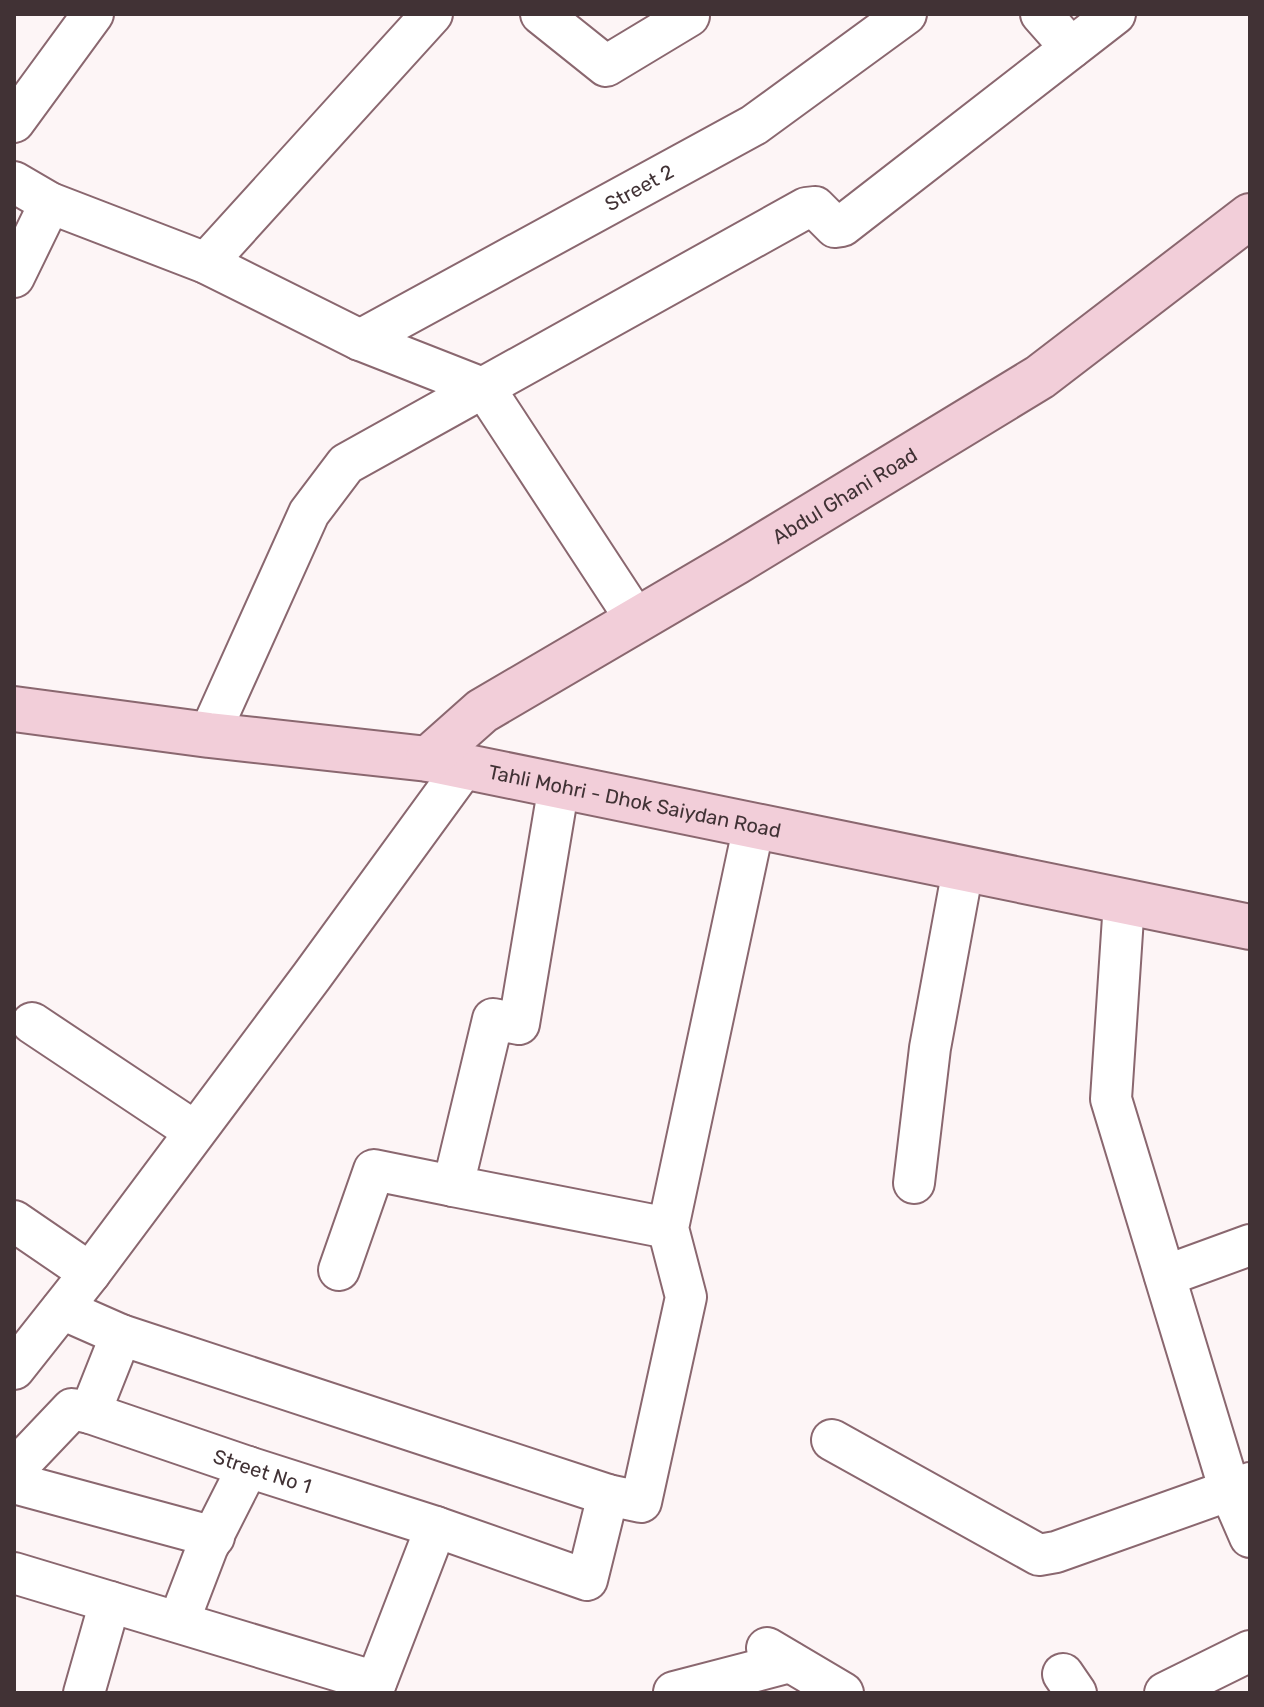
<svg xmlns="http://www.w3.org/2000/svg" width="1264" height="1707" font-family="Rubik,sans-serif">
	<style>
		.lines { fill: none; stroke-linecap: round; stroke-linejoin: round }
		.street-casing { stroke: #8a676f; stroke-width: 44 }
		.secondary-casing { stroke: #8a676f; stroke-width: 48 }
		.street { stroke: #fff; stroke-width: 40 }
		.secondary { stroke: #f2ced9; stroke-width: 44 }
		.labels { text-anchor: middle; dominant-baseline: central; stroke-width: 8; stroke-linejoin: round; paint-order: stroke }
		.street-label { font-size: 20px; fill: #413235; stroke: #fdf5f6 }
	</style>
	<rect width="100%" height="100%" fill="#fdf5f6"/>
	<g class="lines">
		<defs>
			<g id="street">
				<polyline points="541,14 606,66 689,16"/>
				<polyline points="1041,14 1071,48"/>
				<polyline points="14,122 93,14"/>
				<polyline points="14,182 50,203 206,263 360,340 485,389 637,621"/>
				<polyline points="206,263 432,14"/>
				<polyline points="14,277 50,203"/>
				<path id="s1" d="M360,340l394,-215 152,-111"/>
				<polyline points="209,735 309,513 346,464 806,208 815,207 835,227 842,226 1115,14"/>
				<polyline points="559,785 519,1024 493,1019 453,1186 668,1228"/>
				<polyline points="1124,902 1111,1099 1230,1491 1250,1537"/>
				<polyline points="32,1023 194,1131"/>
				<polyline points="914,1183 930,1048 963,869"/>
				<polyline points="14,1221 90,1273"/>
				<polyline points="339,1270 374,1170 453,1186"/>
				<polyline points="1165,1276 1250,1245"/>
				<polyline points="121,1335 608,1495 587,1580 436,1527 372,1693"/>
				<polyline points="14,1369 90,1273 312,976 465,766"/>
				<path id="s2" d="M90,1413l158,54 188,60"/>
				<polyline points="832,1440 1039,1555 1056,1552 1250,1483"/>
				<polyline points="14,1470 72,1409 90,1413 121,1335 62,1309"/>
				<polyline points="14,1483 214,1537"/>
				<polyline points="608,1495 641,1502 686,1297 668,1228 754,825"/>
				<polyline points="14,1573 376,1682"/>
				<polyline points="179,1621 207,1548 248,1467"/>
				<polyline points="767,1648 843,1693"/>
				<polyline points="1063,1674 1076,1693"/>
				<polyline points="674,1692 790,1662"/>
				<polyline points="84,1693 110,1602"/>
				<polyline points="1165,1693 1250,1651"/>
			</g>
			<g id="secondary">
				<path id="s3" d="M14,709l195,26 219,24 822,168"/>
				<path id="s4" d="M428,759l54,-48 254,-149 304,-185 210,-161"/>
			</g>
		</defs>
		<use href="#street" class="street-casing"/>
		<use href="#secondary" class="secondary-casing"/>
		<use href="#street" class="street"/>
		<use href="#secondary" class="secondary"/>
	</g>
	<g class="labels">
		<g class="street-label">
			<text stroke="none"><textPath href="#s1" startOffset="318">Street 2</textPath></text>
			<text stroke="none"><textPath href="#s4" startOffset="494">Abdul Ghani Road</textPath></text>
			<text stroke="none"><textPath href="#s3" startOffset="628">Tahli Mohri - Dhok Saiydan Road</textPath></text>
			<text stroke="none"><textPath href="#s2" startOffset="182">Street No 1</textPath></text>
		</g>
	</g>
	<rect width="1264" height="1707" fill="none" stroke="#413235" stroke-width="32"/>
</svg>
